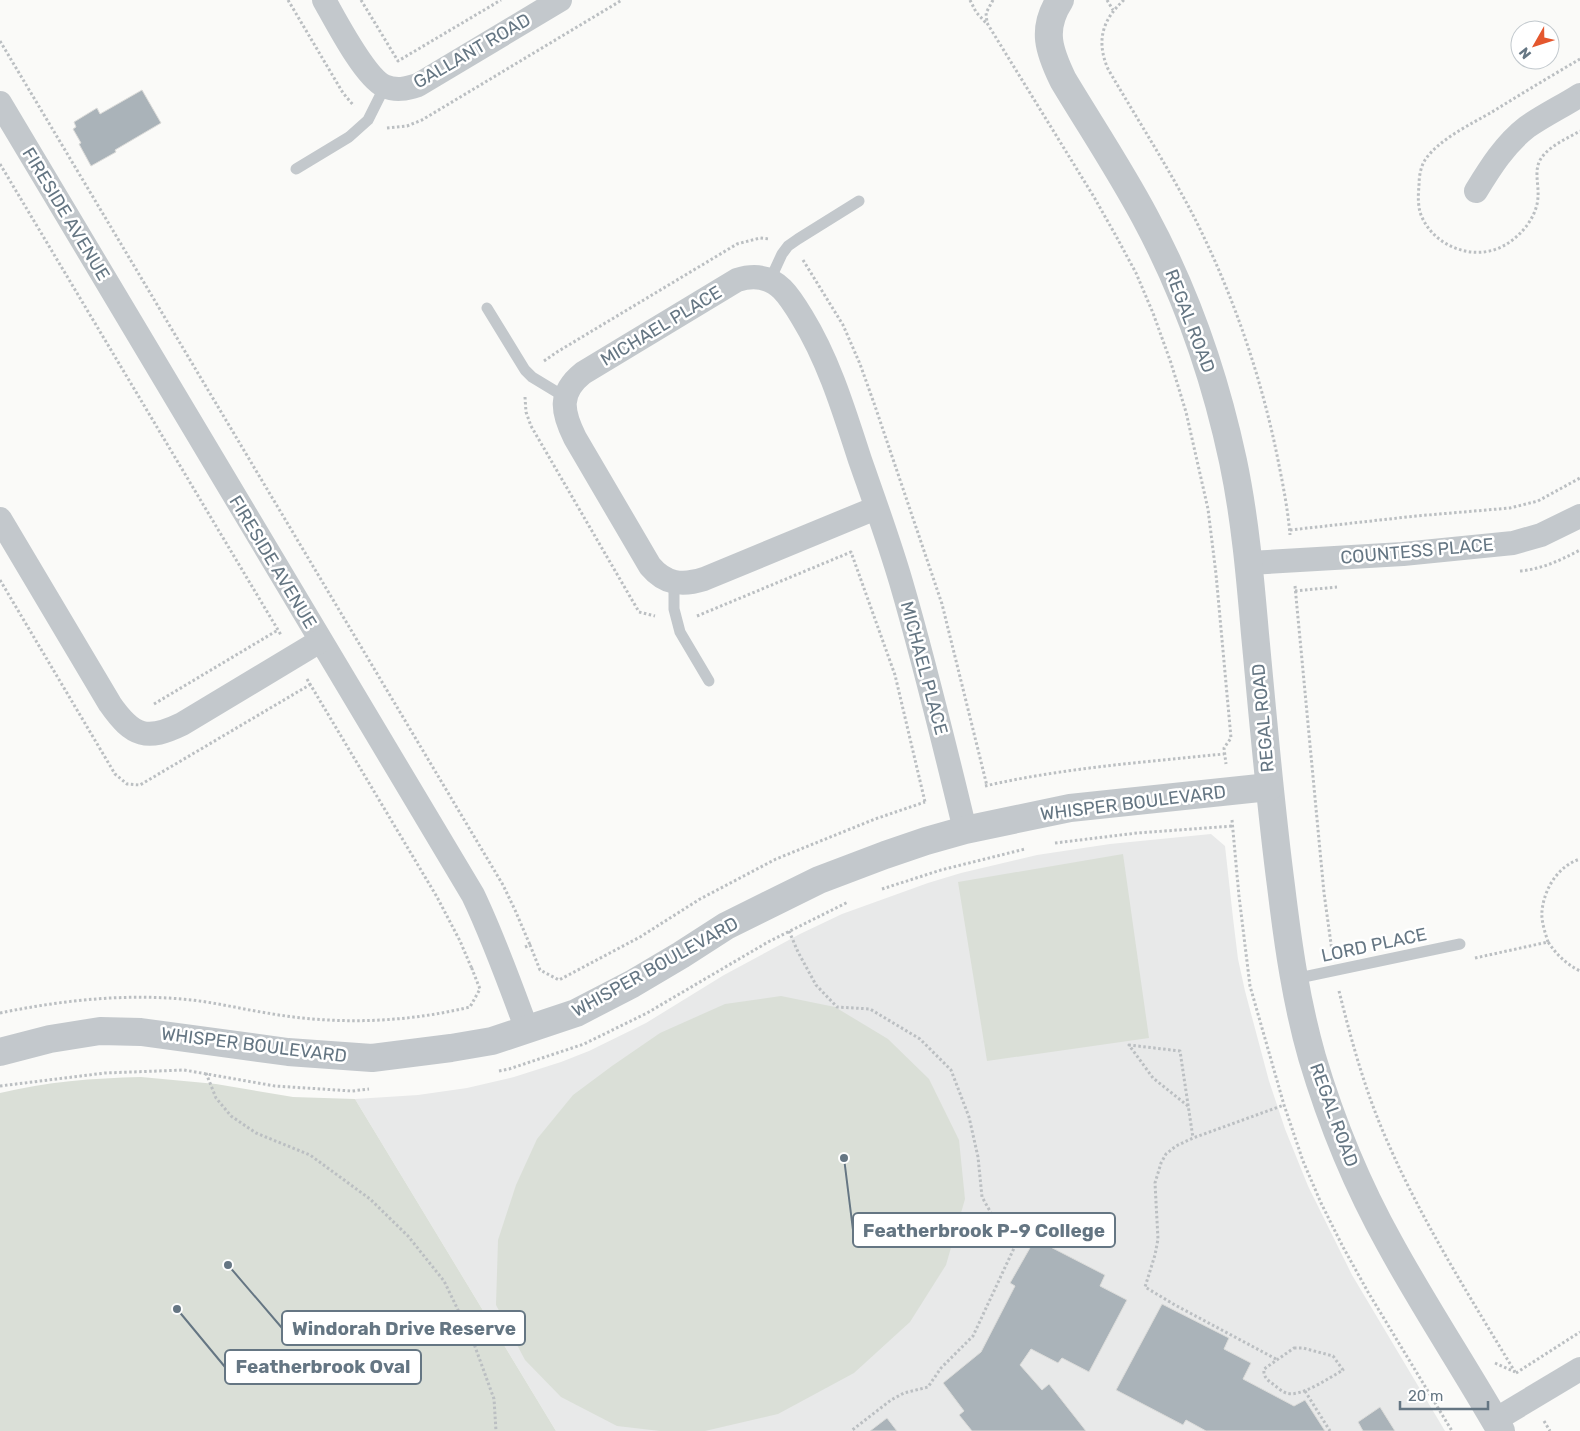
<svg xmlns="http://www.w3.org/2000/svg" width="1580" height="1431" font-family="Rubik,sans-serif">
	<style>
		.built { fill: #e8e9e9 }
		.green { fill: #dadfd7 }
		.building { fill: #aab3b9; stroke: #dcdcda }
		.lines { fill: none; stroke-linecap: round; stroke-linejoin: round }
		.path { stroke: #bbbfc2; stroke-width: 3; stroke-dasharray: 2.5 2.5; stroke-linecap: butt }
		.service { stroke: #c3c8cc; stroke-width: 11 }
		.minor { stroke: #c3c8cc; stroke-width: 24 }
		.tertiary { stroke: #c3c8cc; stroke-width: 28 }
		.labels { text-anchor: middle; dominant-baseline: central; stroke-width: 5; stroke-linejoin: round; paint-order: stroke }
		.street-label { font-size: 18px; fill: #657683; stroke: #fff }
		.leader { fill: none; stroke: #657683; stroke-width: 2 }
		.callout-dot { fill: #657683; stroke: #fff; stroke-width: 2 }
		.callout { fill: #fff; stroke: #657683; stroke-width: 2 }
		.callout-label { font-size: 19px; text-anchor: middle; font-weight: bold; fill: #657683 }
	</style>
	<rect width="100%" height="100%" fill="#fafaf8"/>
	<polygon class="built" points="1211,834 1225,846 1233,918 1238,959 1245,991 1269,1081 1285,1129 1308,1186 1352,1275 1445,1431 556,1431 355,1099 418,1095 467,1088 514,1077 561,1062 589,1051 646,1023 724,975 800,934 842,914 928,883 961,873 1037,855 1110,844"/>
	<g class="green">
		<polygon points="1123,854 1149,1038 987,1061 958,882"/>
		<polygon points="781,996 835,1007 888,1039 929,1079 959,1140 965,1199 946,1265 910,1322 854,1373 778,1414 705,1431 660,1431 617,1426 561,1397 525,1360 496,1305 498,1240 516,1185 537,1139 573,1095 612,1066 660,1033 725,1004"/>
		<path d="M141,1077l75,7 77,13 62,2 201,332h-556v-338c46,-11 93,-15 141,-16z"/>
	</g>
	<g class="building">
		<polygon points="142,90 161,123 115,150 116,152 91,166 79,144 81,143 73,129 76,127 74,122 97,108 100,114"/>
		<polygon points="1035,1239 1105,1275 1100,1286 1127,1300 1089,1372 1062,1358 1058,1363 1031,1349 1020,1365 1042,1390 1049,1384 1086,1431 972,1431 959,1415 964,1411 943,1383 981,1352 1015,1286 1010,1283"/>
		<polygon points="1162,1304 1229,1338 1224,1349 1251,1363 1243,1379 1294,1406 1305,1400 1325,1431 1206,1431 1186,1420 1183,1425 1116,1390"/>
		<polygon points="1380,1407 1395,1431 1363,1431 1358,1422"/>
		<polygon points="887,1418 897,1431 870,1431"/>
	</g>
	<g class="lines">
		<g class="path">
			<polyline points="288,0 343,93 354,106"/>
			<polyline points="361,0 398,61 501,0"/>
			<polyline points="970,0 976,12 986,23"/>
			<polyline points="993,0 986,13 987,23 1094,197 1116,236 1136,273 1153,313 1171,363 1186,412 1208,509 1216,574 1231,738 1224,748 1226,764"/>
			<polyline points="1107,0 1113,10"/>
			<path d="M1124,0c-22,20 -28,41 -16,69 28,48 58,95 84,144 40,78 69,162 86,247 5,25 10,50 12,75"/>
			<polyline points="0,41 503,885 515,910 530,945"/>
			<path d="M1580,59c-29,17 -59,35 -88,53 -21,12 -54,28 -67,48 -5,8 -6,18 -6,26 -1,9 -1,18 1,26 11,34 54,51 85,33 16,-9 32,-28 33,-48 1,-14 -5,-28 4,-40 9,-12 26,-19 38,-26"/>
			<polyline points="387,128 407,126 422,120 622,0"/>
			<polyline points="0,164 281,635"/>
			<polyline points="803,260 843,325 860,364 875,406 942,604 987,786"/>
			<polyline points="544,361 557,352 737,244 760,238 769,239"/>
			<polyline points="525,397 526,412 531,426 639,612 655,616"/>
			<polyline points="1290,530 1416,516 1510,508 1538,501 1580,478"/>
			<path d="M1520,571c22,-2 41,-11 60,-21"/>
			<polyline points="0,580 115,774 127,784 140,785 311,684"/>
			<polyline points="1295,586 1324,893 1332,951"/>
			<polyline points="1295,591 1337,587"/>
			<polyline points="697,616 851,552 895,675 925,802"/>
			<polyline points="307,679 437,897 460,941 472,969"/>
			<polyline points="154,704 278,630"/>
			<path d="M985,786c78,-18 159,-24 239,-32"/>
			<polyline points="1232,820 1239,896 1250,986 1284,1105 1303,1161 1321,1203 1343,1247 1368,1292 1452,1431"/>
			<polyline points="1055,843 1137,833 1233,826"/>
			<polyline points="882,889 941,870 1025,849"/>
			<polyline points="789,931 798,952 816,985 837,1007 870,1009 920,1039 951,1070 969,1117 978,1157 982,1197 999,1227 1015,1246 973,1336 941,1368 928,1387 904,1393 891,1400 851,1431"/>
			<path d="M1548,942c-3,-10 -7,-21 -6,-31 2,-22 16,-45 38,-52"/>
			<polyline points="525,947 530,945 540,970 559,980 640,937 700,899 776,859 875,819 925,802"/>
			<path d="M1475,958l73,-16c9,13 18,22 32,29"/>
			<path d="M1339,991c13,52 27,103 49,152 35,80 82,154 127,229"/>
			<path d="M0,1013c63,-13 128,-20 192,-13 25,3 50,9 75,13 67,12 137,10 203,-6l10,-18 -8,-20 3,-1"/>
			<polyline points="499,1071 509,1069 584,1044 647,1013 768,942 848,902"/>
			<polyline points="206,1073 216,1098 231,1116 256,1133 310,1155 370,1199 408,1236 444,1281 473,1341 494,1399 496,1431"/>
			<polyline points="0,1086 105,1073 184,1070 275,1086 352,1091 369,1089"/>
			<polyline points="1188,1106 1153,1078 1129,1045 1180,1051 1193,1138"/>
			<path d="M1294,1348h9l30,8 10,14c-14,8 -43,28 -57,23 -5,-2 -9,-6 -13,-9 -6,-4 -10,-8 -9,-15z"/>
			<polyline points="1276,1359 1175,1305 1145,1287 1155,1255 1158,1239 1155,1183 1161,1163 1166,1154 1176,1146 1193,1138 1284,1105"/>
			<polyline points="1495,1363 1515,1372"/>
			<polyline points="1516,1373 1580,1332"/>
			<polyline points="1305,1391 1330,1431"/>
			<polyline points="1544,1421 1550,1431"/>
		</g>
		<g class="service">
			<polyline points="296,169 349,137 368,120 385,86"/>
			<polyline points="770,280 782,254 788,246 798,239 859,201"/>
			<polyline points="487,308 525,370 532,377 565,397"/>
			<polyline points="674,583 674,609 680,632 709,681"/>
			<polyline points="1294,979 1460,944"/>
		</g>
		<g class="minor">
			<path d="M324,0c12,21 40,76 60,86 12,5 22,3 34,-1l142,-85"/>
			<path d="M0,103l473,792c21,44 37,89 54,135"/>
			<path d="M1476,191c14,-23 29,-47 51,-64 17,-12 36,-21 53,-32"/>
			<path d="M876,508l-172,71c-22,7 -39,5 -54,-13l-75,-128c-13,-26 -17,-45 8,-65l154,-93c16,-5 32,-4 45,9 8,8 14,18 20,28 27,44 42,94 58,143 14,40 29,81 41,122 24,82 44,165 64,248"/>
			<path d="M0,519l110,185c23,33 37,37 72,20l138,-83"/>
			<polyline points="1249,563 1403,554 1513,543 1541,535 1580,516"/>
			<polyline points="1495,1420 1580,1369"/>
		</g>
		<g class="tertiary">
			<path d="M1060,0c-19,29 -11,51 3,80 27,45 57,90 82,137 41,76 70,160 88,244 12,57 17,115 22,173 8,84 15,168 26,252 7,58 15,115 31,171 19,64 45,128 78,187 35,64 75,124 111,187"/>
			<polyline points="0,1052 50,1039 100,1031 141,1032 288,1052 372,1058 451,1048 492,1041 576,1013 632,984 681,955 726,926 819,880 885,855 926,841 965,830 1070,808 1269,787"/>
		</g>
	</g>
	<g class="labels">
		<g class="street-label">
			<text transform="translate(472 51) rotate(-30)">GALLANT ROAD</text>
			<text transform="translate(66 214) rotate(59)">FIRESIDE AVENUE</text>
			<text transform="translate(1190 321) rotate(69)">REGAL ROAD</text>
			<text transform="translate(661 326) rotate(-31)">MICHAEL PLACE</text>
			<text transform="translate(1417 551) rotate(-5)">COUNTESS PLACE</text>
			<text transform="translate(273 562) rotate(59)">FIRESIDE AVENUE</text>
			<text transform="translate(924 668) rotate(75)">MICHAEL PLACE</text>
			<text transform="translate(1263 718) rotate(-95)">REGAL ROAD</text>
			<text transform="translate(1133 803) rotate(-7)">WHISPER BOULEVARD</text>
			<text transform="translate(1374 945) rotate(-12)">LORD PLACE</text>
			<text transform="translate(655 967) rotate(-29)">WHISPER BOULEVARD</text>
			<text transform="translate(254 1045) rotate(7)">WHISPER BOULEVARD</text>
			<text transform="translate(1334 1115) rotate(70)">REGAL ROAD</text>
		</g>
	</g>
	<path class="leader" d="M844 1158L853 1230M228 1265L282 1328M177 1309L225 1367"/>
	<g class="callout-dot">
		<circle cx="844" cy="1158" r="5"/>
		<circle cx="228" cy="1265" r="5"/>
		<circle cx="177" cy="1309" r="5"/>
	</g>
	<g class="callout">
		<rect x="853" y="1213" width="262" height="34" rx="5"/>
		<rect x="282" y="1311" width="243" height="34" rx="5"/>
		<rect x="225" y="1350" width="196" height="34" rx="5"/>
	</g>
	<g class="callout-label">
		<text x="984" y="1237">Featherbrook P-9 College</text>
		<text x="404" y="1335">Windorah Drive Reserve</text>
		<text x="323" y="1373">Featherbrook Oval</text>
	</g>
	<g transform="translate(1535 45) rotate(231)"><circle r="24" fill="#ffffff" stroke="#c1c8cd"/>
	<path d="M0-4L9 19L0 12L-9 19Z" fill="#e4572e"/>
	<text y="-8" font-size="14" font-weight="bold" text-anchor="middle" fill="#657683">N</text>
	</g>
	<path d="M1400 1401v8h88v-8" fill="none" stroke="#657683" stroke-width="2.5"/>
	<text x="1408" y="1401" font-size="15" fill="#657683" stroke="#ffffff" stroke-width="4" paint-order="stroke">20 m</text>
</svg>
